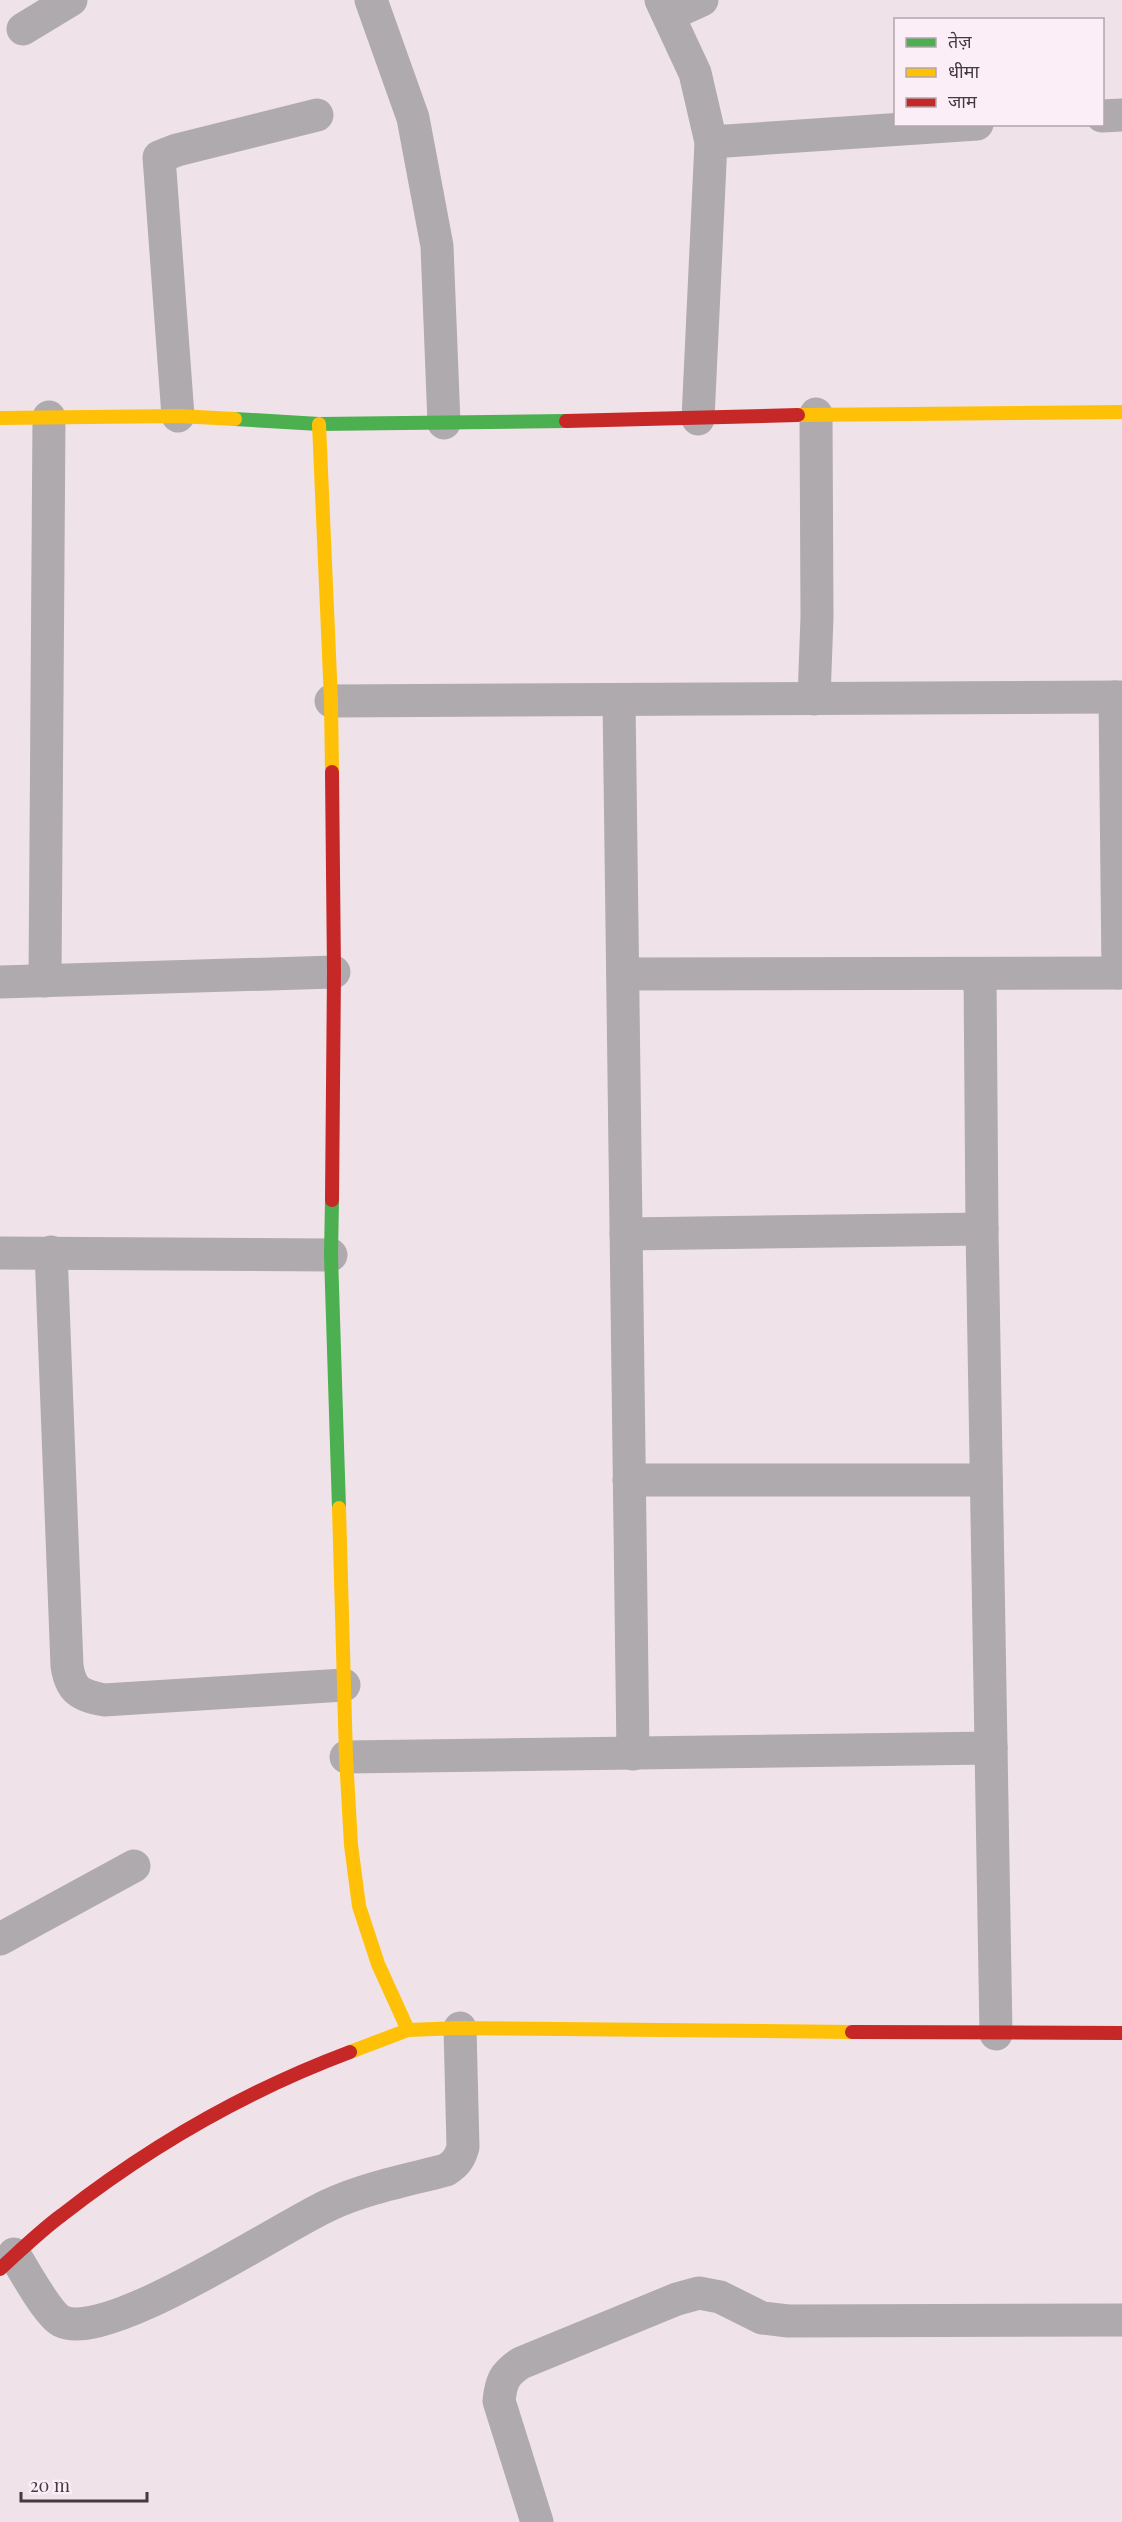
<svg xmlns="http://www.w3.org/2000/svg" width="1122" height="2522" font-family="'Playfair Display','Noto Sans Devanagari',serif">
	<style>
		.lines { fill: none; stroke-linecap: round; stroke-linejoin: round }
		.street { stroke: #afaaad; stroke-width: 33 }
		.fast { stroke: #4caf50; stroke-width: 14 }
		.slow { stroke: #ffc107; stroke-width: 14 }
		.jam { stroke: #c62828; stroke-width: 14 }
	</style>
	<rect width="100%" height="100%" fill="#efe3e9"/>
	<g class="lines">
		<g class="street">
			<polyline points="371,0 413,118 437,246 444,423"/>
			<polyline points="661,0 695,73 711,142 698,419"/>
			<polyline points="669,15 702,0"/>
			<polyline points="23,29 71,0"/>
			<polyline points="1102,116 1122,115"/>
			<polyline points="711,142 977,124"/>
			<polyline points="178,416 159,157 177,150 317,115"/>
			<polyline points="1115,697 1118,973"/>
			<polyline points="814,699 817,617 816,414"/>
			<polyline points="619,700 633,1754"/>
			<polyline points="331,701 1122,697"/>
			<polyline points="623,974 1122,973"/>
			<polyline points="980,974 982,1229 996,2034"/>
			<polyline points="45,981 49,417"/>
			<polyline points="0,982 334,972"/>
			<polyline points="626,1234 982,1229"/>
			<path d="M51,1252l16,414c4,26 14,29 37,34l240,-15"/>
			<polyline points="0,1253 331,1255"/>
			<polyline points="629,1480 986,1480"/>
			<polyline points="346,1757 991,1748"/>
			<polyline points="0,1939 134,1866"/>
			<path d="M14,2254c10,16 33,59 47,67 46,23 219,-94 268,-116 36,-17 79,-25 117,-35 10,-6 14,-12 17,-23l-3,-119"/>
			<path d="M537,2522l-38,-121c2,-19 5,-27 22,-38l156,-64 22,-6 21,4 42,21 26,3 334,-1"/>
		</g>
		<g class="fast">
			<polyline points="235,419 319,424 566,421"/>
			<polyline points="332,1200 331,1255 339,1508"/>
		</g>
		<g class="slow">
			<polyline points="798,415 1122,412"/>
			<polyline points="0,418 178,416 235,419"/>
			<polyline points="319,424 331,701 332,772"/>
			<polyline points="339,1508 346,1757 351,1845 359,1906 378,1964 408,2030"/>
			<polyline points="350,2052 408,2030 460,2028 852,2032"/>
		</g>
		<g class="jam">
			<polyline points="566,421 798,415"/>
			<polyline points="332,1200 334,972 332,772"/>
			<polyline points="852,2032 1122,2033"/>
			<path d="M0,2269c20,-18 40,-38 62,-54 87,-68 184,-124 288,-163"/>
		</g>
	</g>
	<rect x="894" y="18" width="210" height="108" fill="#fceef6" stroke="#b2a6ad" stroke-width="1.5"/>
	<rect x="906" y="38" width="30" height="9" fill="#4caf50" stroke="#b2a6ad" stroke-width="1.5"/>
	<text x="948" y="48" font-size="18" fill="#43393f">तेज़</text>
	<rect x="906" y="68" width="30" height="9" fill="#ffc107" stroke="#b2a6ad" stroke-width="1.5"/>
	<text x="948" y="78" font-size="18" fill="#43393f">धीमा</text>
	<rect x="906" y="98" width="30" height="9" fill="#c62828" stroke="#b2a6ad" stroke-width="1.5"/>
	<text x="948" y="108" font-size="18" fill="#43393f">जाम</text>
	<path d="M21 2492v9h126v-9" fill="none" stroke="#43393f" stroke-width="3"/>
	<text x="30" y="2492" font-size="18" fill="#43393f" stroke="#fceef6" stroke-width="4.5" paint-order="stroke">20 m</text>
</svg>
